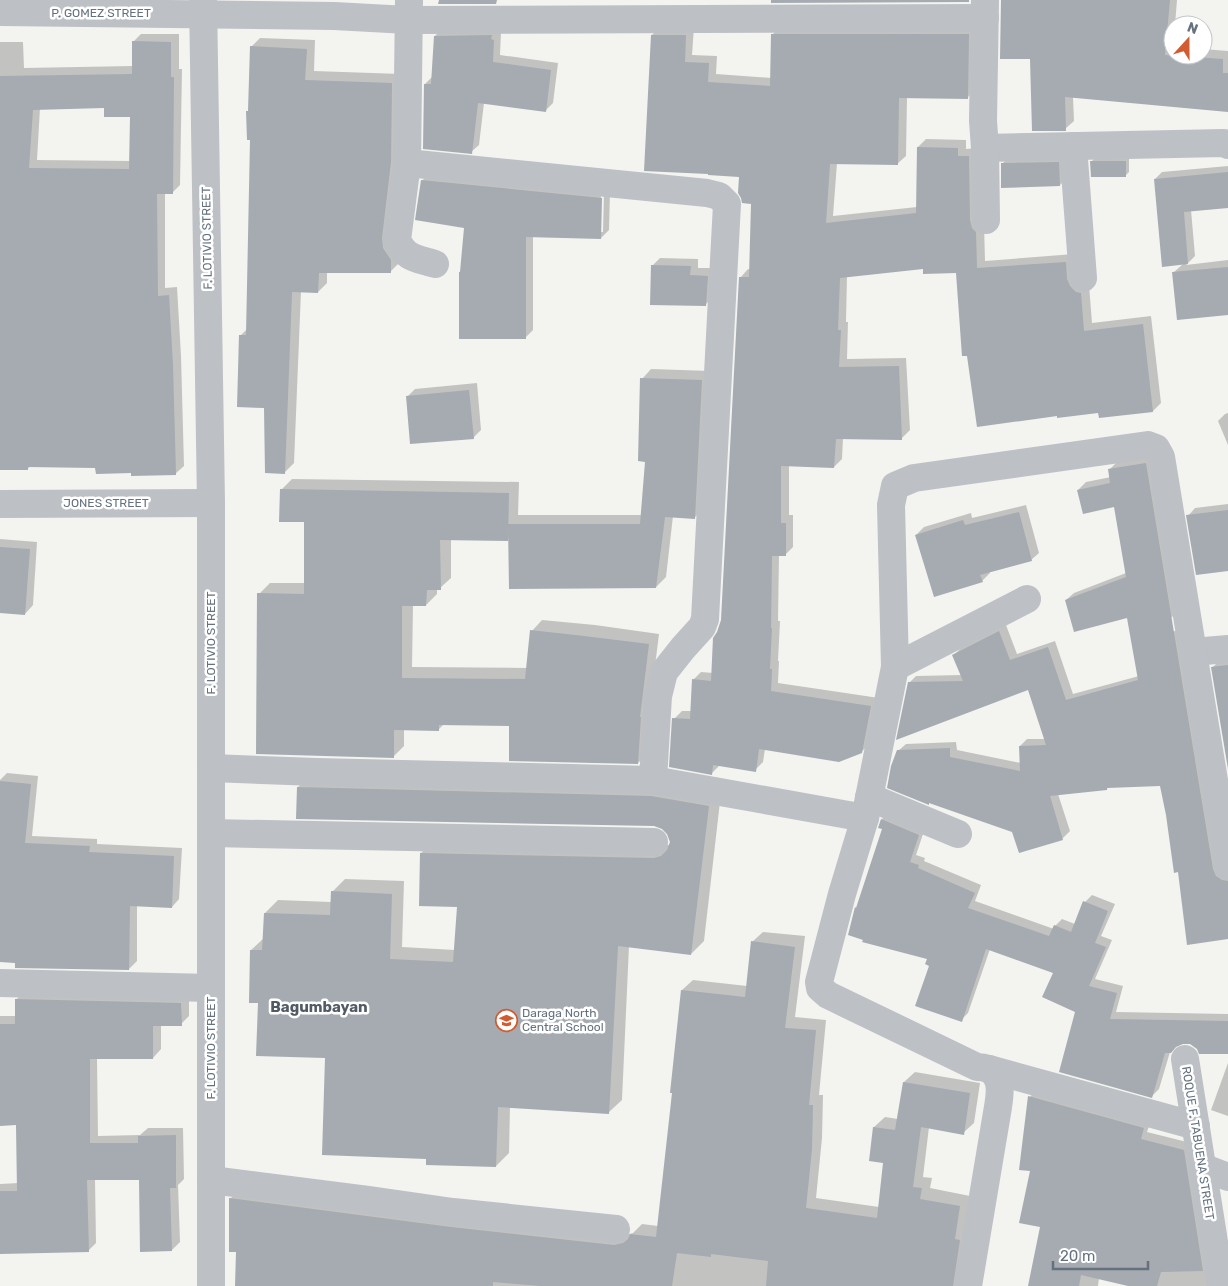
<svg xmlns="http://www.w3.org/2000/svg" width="1228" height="1286" font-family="Rubik,sans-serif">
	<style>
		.shadow { fill: #0003; fill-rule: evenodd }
		.building { fill: #a5abb0; fill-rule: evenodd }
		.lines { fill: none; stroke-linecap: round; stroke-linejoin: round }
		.minor { stroke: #bdc0c4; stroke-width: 28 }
		.labels { text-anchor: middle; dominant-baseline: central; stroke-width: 5; stroke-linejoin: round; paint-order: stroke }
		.street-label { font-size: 12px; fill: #65727e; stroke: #fff }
		.poi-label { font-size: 12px; fill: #65727e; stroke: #fff; text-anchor: start }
		.quarter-label { font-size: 15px; font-weight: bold; fill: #525b64; stroke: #fff }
	</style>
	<rect width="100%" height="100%" fill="#f3f3f0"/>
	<g class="shadow">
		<polygon points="1002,0 1177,0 1175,25 1173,25 1173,55 1203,55 1203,49 1228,51 1228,111 1073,97 1074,121 1065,129"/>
		<polygon points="976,26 975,90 967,98 907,97 906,156 897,164 837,163 833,216 917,207 918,147 926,139 966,140 966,149 977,148 984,223 985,261 1074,254 1089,285 1092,323 1151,316 1161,403 1153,411 1099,412 957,272 924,268 847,276 846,322 848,322 847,359 906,358 910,430 902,438 843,438 842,459 834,467 789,465 789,515 793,515 793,547 785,555 779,555 778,621 780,621 778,661 779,661 778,683 879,698 870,744 861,752 765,749 763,762 755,770 720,765 712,773 674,719 682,711 692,711 693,680 701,672 713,673 718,633 722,620 740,278 748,269 751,270 753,202 740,176 652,35 660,27 694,27 692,55 717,56 716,74 772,78 772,35 780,27"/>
		<polygon points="443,28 501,32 500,55 558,63 553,103 545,111 484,103 479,145 471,152 425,84 433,76 435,36"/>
		<path d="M141,34h38v35h3l-2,116 -8,8h-7v95l12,-1 4,69 3,110 -9,8 -42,-2 -36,-5 -66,-1 -4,3h-27v-427h23l1,26 109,-2v-24zM105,107l27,9 -1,45 -94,-1 3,-52z"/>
		<polygon points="260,38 315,40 314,71 401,74 399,263 390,272 327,271 327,283 318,292 301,291 294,463 285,472 265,407 241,335 247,329 252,139 249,110 251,47"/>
		<polygon points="1066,155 1068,177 1060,185 1002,164 1010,156"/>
		<polygon points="1095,158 1129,158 1129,172 1125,176 1091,162"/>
		<polygon points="1228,166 1228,207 1191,210 1195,256 1186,265 1228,260 1228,313 1173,273 1183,264 1155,179 1162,172"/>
		<path d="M429,173l181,18 -1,39 -8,8 -68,-2v94l-7,7 -61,-110 -43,-46zM601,192h3l-1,40h-3z"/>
		<polygon points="660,258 698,259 698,268 715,268 713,297 705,305 652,266"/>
		<polygon points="651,369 711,371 704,508 694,518 673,516 666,577 656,587 509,538 507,540 451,539 451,578 440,588 437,588 437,594 426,605 413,605 412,667 528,668 532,631 542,620 595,625 659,634 650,706 649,752 638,763 511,725 444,724 438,730 404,729 404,746 393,757 259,594 270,583 305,583 306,520 281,490 292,479 519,482 518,515 642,515 646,461 642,379"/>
		<polygon points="477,383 481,430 473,438 407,397 415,389"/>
		<polygon points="1228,413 1228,445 1218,421 1225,414"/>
		<polygon points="1153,456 1179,610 1171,618 1128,616 1066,600 1074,593 1126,573 1115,506 1078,490 1086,482 1111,477 1109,470 1117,462"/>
		<polygon points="1228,504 1228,569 1188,516 1195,508"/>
		<polygon points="1026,505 1039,553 1031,560 989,571 990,573 982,581 916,535 924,527 971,513 972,518"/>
		<polygon points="0,539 37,542 33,605 25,614 0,612"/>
		<polygon points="1006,625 1017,654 1055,641 1073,694 1139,676 1140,637 1181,630 1228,873 1228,938 1179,871 1161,784 1109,786 1107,789 1058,794 1070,831 1063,838 1020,851 1013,831 898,751 906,744 956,742 957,750 1021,763 1020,746 1027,739 1046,739 1029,688 909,683 916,676 962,675 954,655 961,648"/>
		<polygon points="1228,660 1228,762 1213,667 1219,661"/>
		<polygon points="7,773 38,776 32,836 97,839 97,844 182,848 179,899 172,907 137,905 137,961 129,969 0,961 0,780"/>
		<polygon points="311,775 721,793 704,941 691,954 629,946 622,1100 609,1112 510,1107 509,1153 496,1166 427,1158 326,1057 259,1002 251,950 264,938 265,913 278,900 331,902 332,892 345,879 404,881 402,947 455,950 458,906 421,853 434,841 667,845 670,845 671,842 669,833 662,827 654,825 298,787"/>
		<polygon points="889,812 925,828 916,855 925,858 924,861 981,885 975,901 1054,929 1055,926 1062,919 1075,924 1085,902 1092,895 1115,904 1101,936 1112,940 1095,979 1123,986 1116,1012 1228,1014 1228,1053 1198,1048 1191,1043 1178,1044 1170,1052 1159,1089 1152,1096 1077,1012 1055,972 990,949 968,1013 961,1020 930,965 928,959 856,908 859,905 883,828 882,819"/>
		<polygon points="763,932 805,936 795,1017 826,1020 819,1095 823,1095 822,1138 816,1198 879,1207 884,1162 874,1127 885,1117 898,1119 904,1082 915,1072 980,1083 974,1123 963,1133 929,1127 923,1177 932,1178 930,1188 970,1196 959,1281 954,1286 236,1286 237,1251 230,1199 241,1188 626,1235 633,1233 642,1224 658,1226 674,1092 682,990 693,980 747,986 752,942"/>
		<polygon points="24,991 189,995 189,1016 181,1024 161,1025 161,1049 153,1058 97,1058 98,1136 140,1135 148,1128 183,1128 184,1179 178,1185 180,1242 172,1250 140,1179 95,1179 96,1243 88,1251 0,1252 0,1184 19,1183 18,1124 0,1124 0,1016 16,1016 16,1000"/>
		<polygon points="1228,1063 1228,1116 1211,1110"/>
		<polygon points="1037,1089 1151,1120 1147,1132 1191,1143 1215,1286 1133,1286 1099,1278 1098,1286 1030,1286 1042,1226 1031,1170 1030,1097"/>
	</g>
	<g class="building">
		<polygon points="439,0 497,0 496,4 438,4"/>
		<polygon points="771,0 969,0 969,2 771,3"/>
		<polygon points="1001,0 1170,0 1165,55 1223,59 1223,73 1228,73 1228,112 1065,97 1066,131 1032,131 1030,59 1000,59"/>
		<polygon points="771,34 969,34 968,99 899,98 898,165 830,164 826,223 916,213 917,147 958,148 958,156 969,156 970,220 972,228 976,232 977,268 1066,262 1067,279 1070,286 1076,292 1081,293 1084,331 1143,324 1153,412 1099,418 1098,413 1057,418 1057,416 977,427 967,356 962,356 956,273 923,274 923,269 840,278 838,330 841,330 839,367 899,366 902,440 836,439 834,468 781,466 781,523 786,523 786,556 772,556 771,628 772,628 770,669 772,669 771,691 871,706 862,753 839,762 759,749 756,772 713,765 712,775 669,767 672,718 690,719 692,679 711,681 713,638 717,632 721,620 739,277 749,277 751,204 742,203 741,198 738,193 739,177 708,175 708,174 644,171 651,35 686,35 685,62 709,63 708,82 770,86"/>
		<polygon points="492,35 491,39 494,40 493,62 551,70 546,112 478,103 472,154 423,149 424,84 431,84 434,36"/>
		<path d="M132,41l39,1v35h3l-1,117h-16l1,102 11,-1 4,70 3,110 -45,1v-3l-35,1 -1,-6 -67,-1v3h-28v-394l132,-2zM104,108v9h26l-1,52 -100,-1 4,-58z"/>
		<polygon points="250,46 307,49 305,80 392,83 391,162 382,238 383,248 391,260 391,273 319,273 318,293 292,292 285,474 265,473 264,408 237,407 239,335 246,335 250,140 247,140 246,111 248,111"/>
		<polygon points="1090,161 1126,161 1126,177 1091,177"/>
		<polygon points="1059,162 1060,186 1001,188 1001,163"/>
		<polygon points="1228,172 1228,208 1184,212 1188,264 1162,267 1154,179"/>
		<polygon points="421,180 602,198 601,239 526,237 526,339 459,339 459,272 460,272 464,228 415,220"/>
		<polygon points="651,265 691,266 690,275 708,276 706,306 650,305"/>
		<polygon points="1228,267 1228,315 1177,320 1172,272"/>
		<polygon points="640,378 702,380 695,519 665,517 656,588 509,589 508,524 640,524 645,462 638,461"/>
		<polygon points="469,390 474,439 410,444 406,396"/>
		<polygon points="1146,463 1213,869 1216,876 1222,880 1228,881 1228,939 1187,945 1178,872 1174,873 1166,815 1160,786 1107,788 1107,790 1050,796 1063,840 1019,853 1012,832 929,803 929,805 887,788 891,766 897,750 950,748 950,757 1020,771 1019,746 1046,745 1028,690 896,740 908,682 963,681 952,655 999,631 1010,660 1048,647 1066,700 1138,680 1127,618 1074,632 1065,600 1126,577 1114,507 1083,514 1077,490 1110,483 1108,469"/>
		<polygon points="280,489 509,493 508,541 440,540 441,590 427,590 426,606 402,606 402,678 525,679 530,630 584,636 649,644 640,717 641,717 638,764 509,761 509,726 439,725 439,731 394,730 394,758 256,754 257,593 304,594 304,522 279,522"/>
		<polygon points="1228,510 1228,571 1196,575 1186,515"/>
		<polygon points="1019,512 1032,561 980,575 983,582 934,597 915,535 963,520 965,525"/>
		<polygon points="0,547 30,549 25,615 0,613"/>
		<polygon points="1228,665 1228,769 1211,667"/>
		<polygon points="0,781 31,784 25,843 90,846 89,852 174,856 172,908 130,906 129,970 15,968 15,963 0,962"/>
		<polygon points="297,787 651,796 709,806 691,955 618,946 609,1114 498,1107 496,1167 426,1165 426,1159 322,1155 325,1058 256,1056 258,1003 249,1003 250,950 262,950 264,913 330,915 331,891 392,894 390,959 453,962 457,907 419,906 420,853 654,858 661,856 667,850 670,842 667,834 662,829 654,826 296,819"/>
		<polygon points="881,819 919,835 910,862 919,865 918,868 975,893 968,908 1049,936 1054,925 1071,932 1083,901 1108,911 1095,943 1106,947 1089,986 1117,993 1110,1019 1228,1021 1228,1054 1199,1054 1197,1049 1190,1044 1183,1044 1176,1047 1171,1053 1165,1053 1152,1098 1059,1072 1075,1012 1042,997 1053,973 986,949 962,1022 915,1006 929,966 925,964 927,959 862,942 863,940 848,935 855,907 856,908 882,829 878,828"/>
		<polygon points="751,941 795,947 785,1028 816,1030 809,1105 813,1105 812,1149 806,1208 877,1218 883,1163 869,1161 873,1127 895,1130 903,1082 970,1093 964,1135 921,1127 913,1187 922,1188 920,1199 960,1206 955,1239 960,1240 953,1286 766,1286 768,1261 711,1254 711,1257 677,1253 672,1286 540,1286 493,1282 493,1286 235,1286 236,1252 229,1252 229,1198 451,1227 614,1245 623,1243 628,1239 630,1234 656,1237 672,1093 670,1093 681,990 745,997"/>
		<polygon points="15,999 181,1003 182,1026 153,1026 153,1059 90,1059 90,1143 138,1143 138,1136 176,1135 176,1188 170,1188 172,1251 140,1252 139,1180 87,1180 89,1252 0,1254 0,1191 17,1191 16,1125 0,1126 0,1024 15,1024"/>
		<polygon points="1028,1096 1144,1128 1141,1139 1184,1150 1203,1271 1161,1272 1157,1286 1128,1286 1081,1275 1079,1286 1028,1286 1040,1227 1019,1223 1030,1171 1019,1170"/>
	</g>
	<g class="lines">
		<g class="minor">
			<polyline points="203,0 211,503 211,1286"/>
			<polyline points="409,0 407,163 707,193 719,196 727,204 705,619 702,627 683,648 664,672 658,696 653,780 865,818 895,667 1027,599"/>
			<polyline points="985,0 983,121 985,148 1224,143 1228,145"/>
			<polyline points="0,12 334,16 408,20 985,18"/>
			<polyline points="1073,146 1083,278"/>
			<polyline points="985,148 986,220"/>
			<path d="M407,163l-10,77c9,19 19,18 38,24"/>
			<polyline points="0,504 211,503"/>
			<polyline points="1193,652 1228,649"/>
			<polyline points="895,667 891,505 895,486 914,478 1148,445 1156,448 1161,457 1228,866"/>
			<polyline points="211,768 316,772 653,780"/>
			<polyline points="869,797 958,834"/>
			<path d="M865,818l-23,76 -23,88 1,6 8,7 149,72c3,0 9,1 12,2 14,8 11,25 9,38l-30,179"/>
			<polyline points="211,833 654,842"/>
			<polyline points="0,983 211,988"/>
			<polyline points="1185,1059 1221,1286"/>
			<polyline points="989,1069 1196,1126"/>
			<polyline points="1202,1167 1228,1177"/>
			<polyline points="211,1180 368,1200 453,1212 616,1229"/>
		</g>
	</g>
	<defs>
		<symbol id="school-ring" viewBox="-11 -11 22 22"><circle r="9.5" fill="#fff" stroke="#d15c32" stroke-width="1.5"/><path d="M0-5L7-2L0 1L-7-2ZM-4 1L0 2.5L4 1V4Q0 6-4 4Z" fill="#d15c32"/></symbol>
	</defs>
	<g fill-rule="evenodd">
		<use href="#school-ring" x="494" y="1008" width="25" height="25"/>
	</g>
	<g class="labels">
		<g class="street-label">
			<text x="101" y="13">P. GOMEZ STREET</text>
			<text transform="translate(207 238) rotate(-91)">F. LOTIVIO STREET</text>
			<text x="106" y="503">JONES STREET</text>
			<text transform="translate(211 643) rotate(-90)">F. LOTIVIO STREET</text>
			<text transform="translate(211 1048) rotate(-90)">F. LOTIVIO STREET</text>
			<text transform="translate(1198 1143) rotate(81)">ROQUE F. TABUENA STREET</text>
		</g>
		<g class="poi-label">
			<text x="522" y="1013">Daraga North<tspan x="522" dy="14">Central School</tspan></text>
		</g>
		<g class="quarter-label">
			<text x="319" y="1007">Bagumbayan</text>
		</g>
	</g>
	<g transform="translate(1188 40) rotate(21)"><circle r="24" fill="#ffffff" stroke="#c1c7cb"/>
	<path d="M0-4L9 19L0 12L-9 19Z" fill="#d15c32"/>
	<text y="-8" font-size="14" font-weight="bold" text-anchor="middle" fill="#65727e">N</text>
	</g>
	<path d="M1053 1261v8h95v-8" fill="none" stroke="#65727e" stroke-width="2.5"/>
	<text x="1060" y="1261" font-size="15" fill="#65727e" stroke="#ffffff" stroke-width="4" paint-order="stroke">20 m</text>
</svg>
